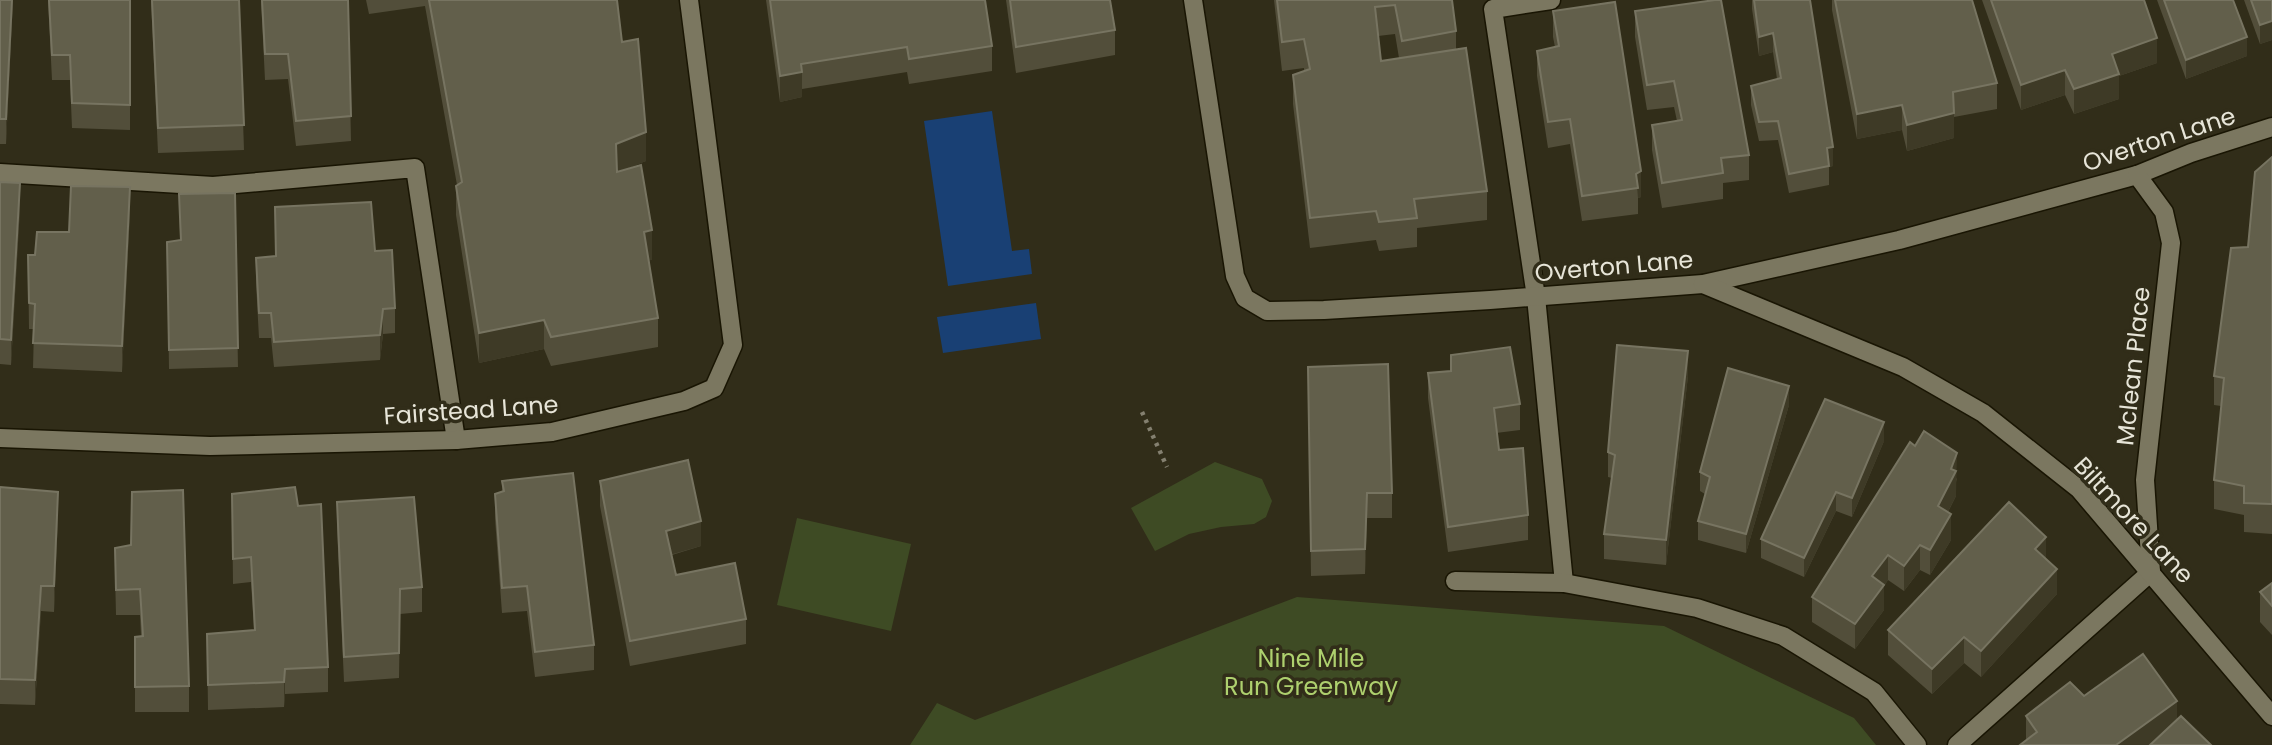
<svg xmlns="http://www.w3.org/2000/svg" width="2272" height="745" font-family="Poppins,sans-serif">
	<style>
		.green { fill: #3e4b24 }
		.water { fill: #194074 }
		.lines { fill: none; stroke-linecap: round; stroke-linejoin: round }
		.lane-casing { stroke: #191503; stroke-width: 21 }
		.street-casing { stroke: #191503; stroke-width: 21 }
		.path { stroke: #848070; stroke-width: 4.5; stroke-dasharray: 3.5 5; stroke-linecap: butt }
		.lane { stroke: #7b7760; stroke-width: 18 }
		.street { stroke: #7b7760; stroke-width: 18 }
		.wall { fill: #524e3a; fill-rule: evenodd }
		.shaded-wall { fill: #3e3a26 }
		.building { fill: #625f4b; stroke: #777461; stroke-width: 2 }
		.labels { text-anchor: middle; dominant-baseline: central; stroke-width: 7; stroke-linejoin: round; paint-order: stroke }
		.street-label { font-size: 24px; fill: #e7e5d8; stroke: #312d19 }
		.park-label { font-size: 24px; fill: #aed06e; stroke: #312d19 }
	</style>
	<rect width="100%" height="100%" fill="#312d19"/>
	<g class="green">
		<polygon points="1215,462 1262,479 1272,501 1266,517 1254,524 1221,527 1189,534 1155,551 1131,508"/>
		<polygon points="797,518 911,544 891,631 777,605"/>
		<polygon points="1297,597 1664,626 1854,718 1876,745 910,745 937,703 975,720"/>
	</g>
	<g class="water">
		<polygon points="992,111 1012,251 1029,249 1032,274 948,286 924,121"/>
		<polygon points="1036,303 1041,339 943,353 937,317"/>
	</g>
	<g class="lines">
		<defs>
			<g id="lane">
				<polyline points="1551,0 1493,9 1536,297 1564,583"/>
				<polyline points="0,173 213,186 415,168 456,440"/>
				<polyline points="1455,581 1564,583 1697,608 1783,636 1874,692 1917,745"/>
				<polyline points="1957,745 2151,572"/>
			</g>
			<g id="street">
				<polyline points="1193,0 1235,276 1245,298 1267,311 1324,310 1490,300 1703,284 1899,240 2137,175 2191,153 2272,127"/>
				<polyline points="2137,175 2164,212 2171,243 2145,480 2151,572"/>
				<polyline points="1703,284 1903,367 1983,413 2079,489 2272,716"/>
				<polyline points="0,438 210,446 456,440 552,432 684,401 714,388 733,345 689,0"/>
			</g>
		</defs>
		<use href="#lane" class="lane-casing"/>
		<use href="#street" class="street-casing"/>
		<polyline class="path" points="1142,412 1167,467"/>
		<use href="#lane" class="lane"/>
		<use href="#street" class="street"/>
	</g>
	<g class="wall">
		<polygon points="0,0 13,0 6,144 0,144"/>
		<polygon points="48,0 130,0 130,130 72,128 70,80 52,80"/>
		<polygon points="151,0 239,0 244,150 158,153"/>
		<polygon points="261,0 348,0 351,141 296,146 288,79 265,80"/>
		<polygon points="366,0 617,0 622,42 646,161 622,170 652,260 649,260 658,318 658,347 551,366 544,349 479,363 456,215 456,186 457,185 425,6 369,14"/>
		<polygon points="766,0 985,0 992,46 992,71 909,84 907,72 802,89 802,97 780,102"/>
		<polygon points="1006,0 1110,0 1115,30 1115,55 1016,73"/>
		<path d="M1274,0h178l4,31v19l31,141v29l-70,8v19l-38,4 -3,-11 -66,8 -17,-144v-29l11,-4v-3l-22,3zM1395,34l4,24 -18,3 -3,-25z"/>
		<polygon points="1752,0 1810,0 1833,166 1829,167 1829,185 1789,193 1778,140 1759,141 1751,105 1751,86 1777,79 1773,52 1759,56 1752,9"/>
		<polygon points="1832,0 1972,0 1997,83 1997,109 1954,117 1954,138 1907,151 1902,130 1857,139 1832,10"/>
		<polygon points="1982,0 2144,0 2157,63 2119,76 2119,99 2074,114 2065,95 2021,110"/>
		<polygon points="2157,0 2233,0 2247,56 2186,79"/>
		<polygon points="2244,0 2272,0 2272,40 2260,44"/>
		<polygon points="1615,2 1641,197 1638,198 1638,214 1582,221 1570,144 1548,148 1537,76 1537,51 1555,47 1553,37 1553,11"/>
		<polygon points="1635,11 1749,155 1749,180 1723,183 1723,199 1662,208 1652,150 1652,125 1677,121 1674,107 1647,110 1635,37"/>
		<polygon points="2272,157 2272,534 2244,532 2244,515 2214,509 2214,480 2221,406 2214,405 2214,376"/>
		<polygon points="0,182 20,208 11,365 0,364"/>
		<polygon points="235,193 238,367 169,369 167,242 180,240 179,194"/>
		<polygon points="275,207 375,251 395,308 395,333 383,334 380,360 274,367 271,338 259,338 256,283 256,258 275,256"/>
		<polygon points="130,212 122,372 33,368 34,329 29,329 28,255 35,255"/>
		<polygon points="1308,367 1392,493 1392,518 1367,518 1365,574 1311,576"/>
		<polygon points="1428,373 1520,404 1520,430 1496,433 1499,450 1528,515 1528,540 1448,552 1428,398"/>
		<polygon points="1688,376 1666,565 1604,559 1604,534 1612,478 1608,477 1608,452"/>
		<polygon points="1789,405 1746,553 1698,540 1698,521 1705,494 1700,491 1700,472"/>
		<polygon points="1884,441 1852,517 1836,511 1804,577 1761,558 1761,539"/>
		<polygon points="1957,478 1956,482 1956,496 1948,512 1951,540 1930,575 1920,570 1904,591 1888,580 1884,586 1884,610 1855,649 1812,622 1812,597"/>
		<polygon points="502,481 594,645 594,670 535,677 527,611 502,613 495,519 495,494 502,492"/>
		<polygon points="600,481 701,546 672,555 676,575 746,619 746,644 630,666 600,506"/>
		<polygon points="0,487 58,517 54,612 41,611 35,705 0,704"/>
		<polygon points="232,494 328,667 328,692 285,694 284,707 208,710 207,634 254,630 251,582 233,584"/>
		<polygon points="337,502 422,587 422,612 400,614 399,678 344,682 337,527"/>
		<polygon points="131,545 189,686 189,712 135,712 135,637 141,636 140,615 116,615 115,573 115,548"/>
		<polygon points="2046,560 2057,594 1981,677 1964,663 1932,694 1888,655 1888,630"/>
		<polygon points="2272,583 2272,635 2260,622 2260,592"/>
		<polygon points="2084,696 2177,720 2026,740 2026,716"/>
	</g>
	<g class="shaded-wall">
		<polygon points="12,0 13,0 6,144 6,119"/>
		<polygon points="2272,21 2272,40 2260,44 2260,25"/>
		<polygon points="1773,33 1773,52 1759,56 1759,37"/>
		<polygon points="2247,37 2247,56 2186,79 2186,60"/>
		<polygon points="2157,38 2157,63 2119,76 2119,99 2074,114 2074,89 2112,54"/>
		<polygon points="2065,70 2065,95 2021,110 2021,85"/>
		<polygon points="802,72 802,97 780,102 780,76"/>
		<polygon points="1902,105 1902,130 1857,139 1857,114"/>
		<polygon points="1954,113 1954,138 1907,151 1907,125"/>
		<polygon points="646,132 646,161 616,173 616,144"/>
		<polygon points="1833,147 1833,166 1827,167 1827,148"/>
		<polygon points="1641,171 1641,197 1638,198 1636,174"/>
		<polygon points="20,183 20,208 11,365 11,340"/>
		<polygon points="130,187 130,212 122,372 122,346"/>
		<polygon points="652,230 652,260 644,261 644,232"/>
		<polygon points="383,309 383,334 380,360 380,335"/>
		<polygon points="544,320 544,349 479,363 479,333"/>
		<polygon points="1688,351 1688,376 1666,565 1666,540"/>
		<polygon points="1789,386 1789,405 1746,553 1746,534"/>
		<polygon points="1884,422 1884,441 1852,517 1852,498"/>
		<polygon points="1957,453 1956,496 1938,531 1938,506"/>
		<polygon points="58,492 58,517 54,612 54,586"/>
		<polygon points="1836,492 1836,511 1804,577 1804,558"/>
		<polygon points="1367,493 1367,518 1365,574 1365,549"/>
		<polygon points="1951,514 1951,540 1930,575 1930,550"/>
		<polygon points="701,521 701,546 666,556 666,531"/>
		<polygon points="2046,537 2046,562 2035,549"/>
		<polygon points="1920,545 1920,570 1904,591 1904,566"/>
		<polygon points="1888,555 1888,580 1884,586 1884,610 1855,649 1855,624 1872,576"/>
		<polygon points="2057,569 2057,594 1981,677 1981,651"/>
		<polygon points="41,586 41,611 35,705 35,680"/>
		<polygon points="1964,637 1964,663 1932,694 1932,669"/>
		<polygon points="285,669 285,694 284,707 284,682"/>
		<polygon points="2177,701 2177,726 2151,745 2116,745"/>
	</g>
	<g class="building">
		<polygon points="0,0 12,0 6,119 0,119"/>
		<polygon points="49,0 130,0 130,105 72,103 70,55 52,55"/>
		<polygon points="152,0 239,0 244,125 158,128"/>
		<polygon points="262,0 348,0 351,116 296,121 288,54 265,54"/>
		<polygon points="429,0 617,0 622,42 638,39 646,132 616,144 617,172 641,165 652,230 644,232 658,318 551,337 544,320 479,333 456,186 462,182"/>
		<polygon points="770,0 985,0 992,46 909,59 907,47 801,64 802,72 780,76"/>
		<polygon points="1010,0 1110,0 1115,30 1016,47"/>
		<polygon points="1277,0 1452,0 1456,31 1402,41 1395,5 1375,7 1381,61 1466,48 1487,191 1414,199 1417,218 1379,222 1376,211 1310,218 1293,75 1310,69 1304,39 1282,42"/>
		<polygon points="1715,0 1721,0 1749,155 1721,158 1723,173 1662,183 1652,125 1682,120 1674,81 1647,85 1635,11"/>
		<polygon points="1754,0 1810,0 1833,147 1827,148 1829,166 1789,174 1778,121 1759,122 1751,86 1781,78 1773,33 1759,37"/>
		<polygon points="1835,0 1972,0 1997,83 1953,92 1954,113 1907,125 1902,105 1857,114"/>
		<polygon points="1991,0 2144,0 2157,38 2112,54 2119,74 2074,89 2065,70 2021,85"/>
		<polygon points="2164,0 2233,0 2247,37 2186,60"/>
		<polygon points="2251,0 2272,0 2272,21 2260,25"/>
		<polygon points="1615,2 1641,171 1636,174 1638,188 1582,196 1570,119 1548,122 1537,51 1559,46 1553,11"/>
		<polygon points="2272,157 2272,504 2244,503 2244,486 2214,480 2224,378 2214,376 2231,248 2248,247 2255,172"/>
		<polygon points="0,182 20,183 11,340 0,339"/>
		<polygon points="71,186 130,187 122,346 33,343 35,304 29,303 28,255 35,255 37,232 69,232"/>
		<polygon points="235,193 238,348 169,350 167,242 181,240 179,194"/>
		<polygon points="371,202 375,251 392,250 395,308 383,309 380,335 274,342 271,313 259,313 256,258 276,256 275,207"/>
		<polygon points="1617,345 1688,351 1666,540 1604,534 1615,455 1608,452"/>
		<polygon points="1510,347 1520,404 1494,408 1499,450 1523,448 1528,515 1448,527 1428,373 1451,371 1451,355"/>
		<polygon points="1388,364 1392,493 1367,493 1365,549 1311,551 1308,367"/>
		<polygon points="1728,368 1789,386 1746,534 1698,521 1710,477 1700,472"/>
		<polygon points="1825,399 1884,422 1852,498 1836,492 1804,558 1761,539"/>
		<polygon points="1924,431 1957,453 1951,469 1956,471 1938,506 1951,514 1930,550 1920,545 1904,566 1888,555 1872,576 1884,585 1855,624 1812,597 1910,442 1915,446"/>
		<polygon points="688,460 701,521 666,531 676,575 735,563 746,619 630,641 600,481"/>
		<polygon points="573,473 594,645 535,652 527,586 502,588 495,494 504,491 502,481"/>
		<polygon points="0,487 58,492 54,586 41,586 35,680 0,679"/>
		<polygon points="295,487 298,506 321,504 328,667 285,669 284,682 208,685 207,634 255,630 251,557 233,559 232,494"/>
		<polygon points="183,490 189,686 135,687 135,637 143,636 140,589 116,590 115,548 131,545 132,492"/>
		<polygon points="414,497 422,587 400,589 399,653 344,657 337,502"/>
		<polygon points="2009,502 2046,537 2035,549 2057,569 1981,651 1964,637 1932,669 1888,630"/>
		<polygon points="2272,583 2272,606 2260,592"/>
		<polygon points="2143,654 2177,701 2116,745 2020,745 2037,732 2026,716 2070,682 2084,696"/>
		<polygon points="2181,716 2211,745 2150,745"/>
	</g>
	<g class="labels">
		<g class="street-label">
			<text transform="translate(2159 139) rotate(-18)">Overton Lane</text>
			<text transform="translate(1614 266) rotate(-5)">Overton Lane</text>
			<text transform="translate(2133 366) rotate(-84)">Mclean Place</text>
			<text transform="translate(471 410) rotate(-4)">Fairstead Lane</text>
			<text transform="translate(2134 520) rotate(47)">Biltmore Lane</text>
		</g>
		<g class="park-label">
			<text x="1311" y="658">Nine Mile<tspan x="1311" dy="28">Run Greenway</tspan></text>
		</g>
	</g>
</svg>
